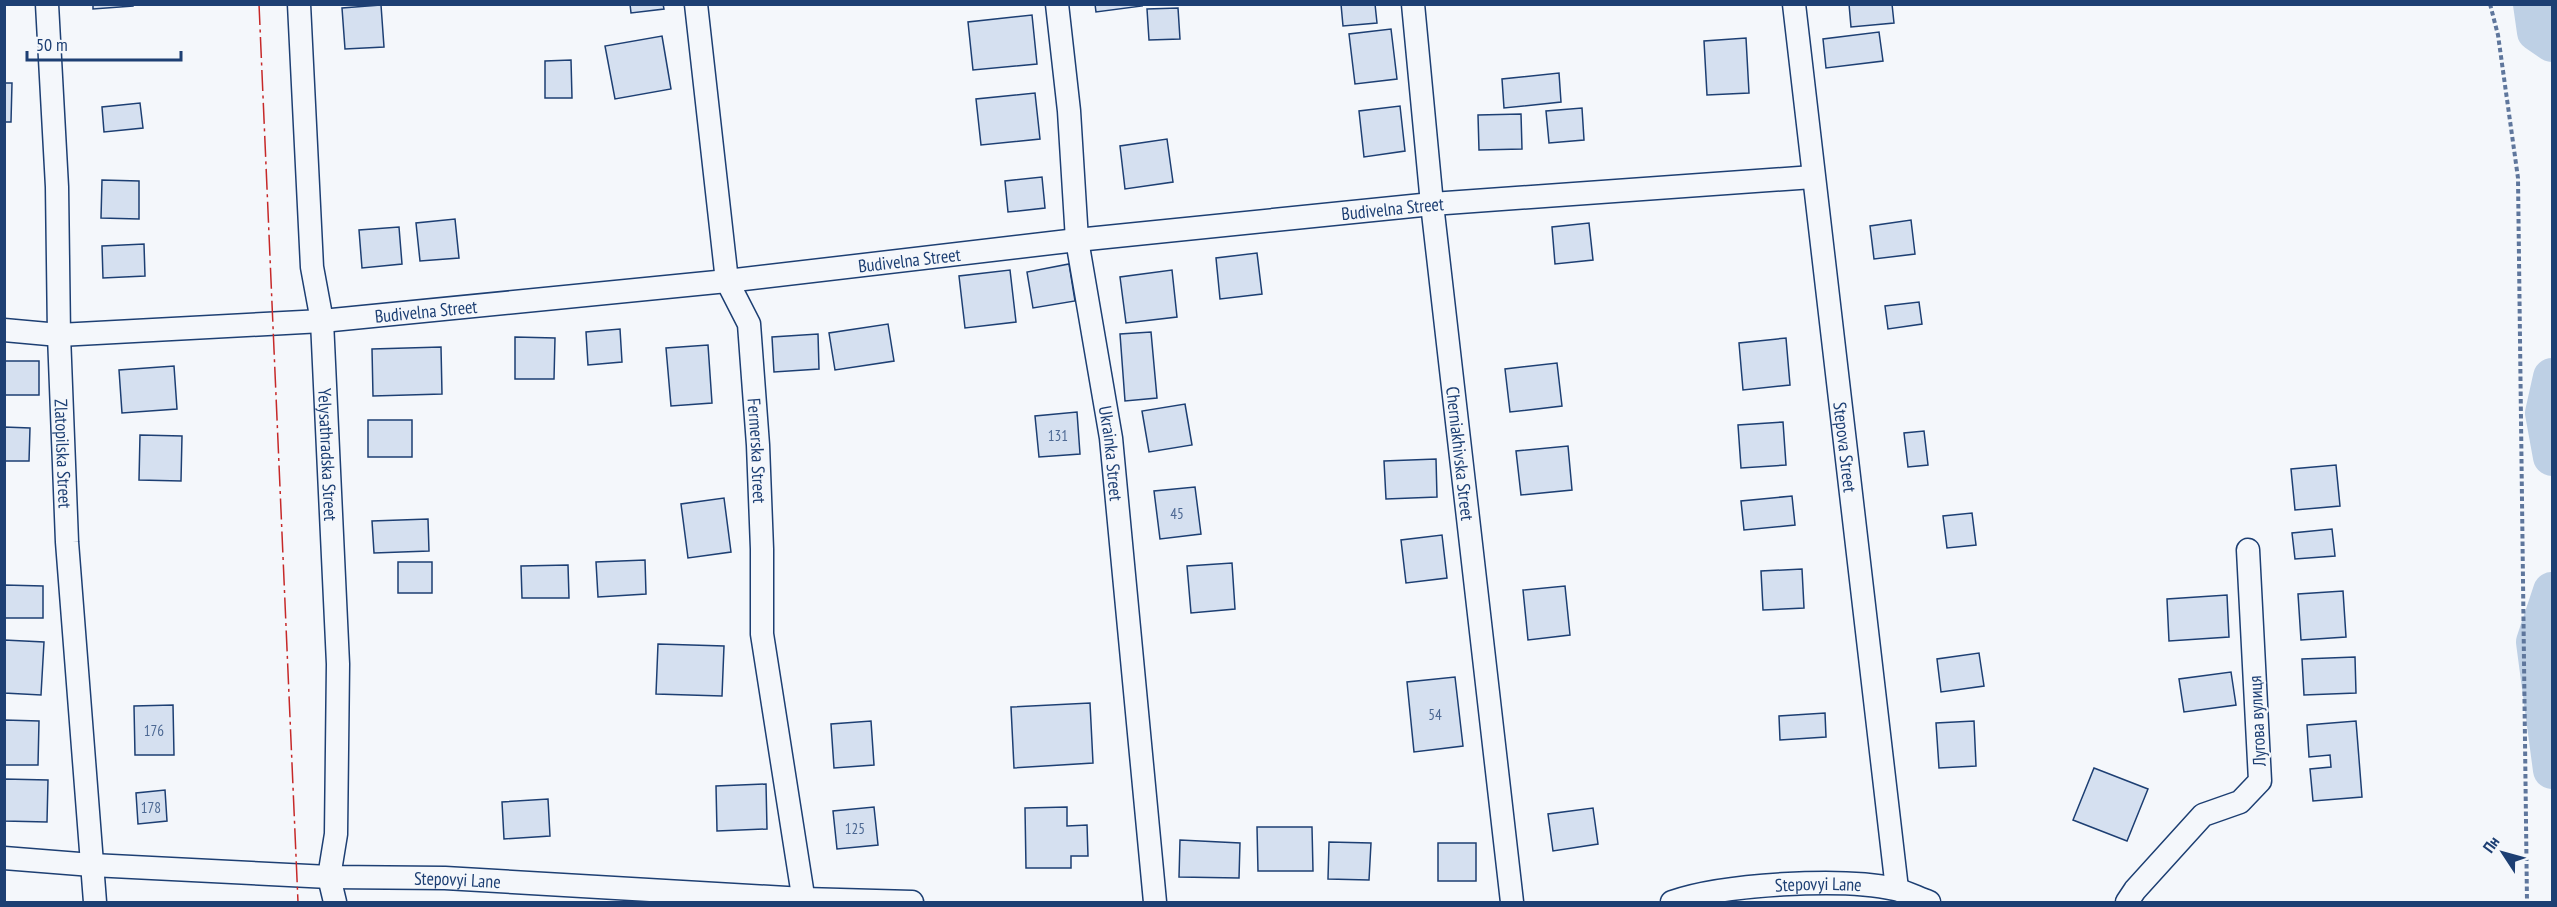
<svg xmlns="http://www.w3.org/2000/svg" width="2557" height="907" font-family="'PT Sans Narrow',sans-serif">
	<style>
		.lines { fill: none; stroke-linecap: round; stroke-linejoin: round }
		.river { stroke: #bed0e5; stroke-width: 38 }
		.building { fill: #d5e0f0; stroke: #1d3f73; stroke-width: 1.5 }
		.minor-casing { stroke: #1d3f73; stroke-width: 25 }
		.path { stroke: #5e769c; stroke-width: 4; stroke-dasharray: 4.5 3; stroke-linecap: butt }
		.minor { stroke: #f4f7fb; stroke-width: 22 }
		.power { stroke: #c62828; stroke-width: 1.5; stroke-dasharray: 21 4.5 3 4.5; stroke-linecap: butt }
		.labels { text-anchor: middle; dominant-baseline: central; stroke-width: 4.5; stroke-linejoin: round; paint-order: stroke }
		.number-label { font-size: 15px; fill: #4b6792 }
		.street-label { font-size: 18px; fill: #1d3f73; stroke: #f4f7fb }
	</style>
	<rect width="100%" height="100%" fill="#f4f7fb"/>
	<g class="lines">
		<g class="river">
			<polyline points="2532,4 2536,32 2552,43"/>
			<polyline points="2552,377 2544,413 2552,457"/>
			<polyline points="2552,591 2535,642 2552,770"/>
		</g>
	</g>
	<g class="building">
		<polygon points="93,4 133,4 133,6 93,9"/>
		<polygon points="630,4 663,4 664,9 631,13"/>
		<polygon points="1095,4 1141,4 1142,6 1096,12"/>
		<polygon points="1341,4 1375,4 1377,23 1343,26"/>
		<polygon points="1849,4 1892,4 1894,23 1851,27"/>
		<polygon points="381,5 384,47 345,49 342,8"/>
		<polygon points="1178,8 1180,39 1149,40 1147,9"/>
		<polygon points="1032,15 1037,64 973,70 968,22"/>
		<polygon points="1391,29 1397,79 1355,84 1349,34"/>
		<polygon points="1879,32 1883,61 1826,68 1823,39"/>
		<polygon points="662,36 671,89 615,99 605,46"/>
		<polygon points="1746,38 1749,93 1707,95 1704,41"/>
		<polygon points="571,60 572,98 545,98 545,61"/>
		<polygon points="1559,73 1561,102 1504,108 1502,79"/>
		<polygon points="4,83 12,83 11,122 4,122"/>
		<polygon points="1035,93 1040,139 981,145 976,99"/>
		<polygon points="140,103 143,128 104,132 102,107"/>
		<polygon points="1400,106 1405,151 1364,157 1359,111"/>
		<polygon points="1582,108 1584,140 1549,143 1546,111"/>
		<polygon points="1521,114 1522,149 1479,150 1478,115"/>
		<polygon points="1167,139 1173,182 1125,189 1120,146"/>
		<polygon points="1042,177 1045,208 1008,212 1005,181"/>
		<polygon points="102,180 139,181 139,219 101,218"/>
		<polygon points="455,219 459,258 420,261 416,223"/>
		<polygon points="1911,220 1915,254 1874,259 1870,226"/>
		<polygon points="1589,223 1593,260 1555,264 1552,227"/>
		<polygon points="399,227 402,264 362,268 359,230"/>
		<polygon points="144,244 145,276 103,278 102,246"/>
		<polygon points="1257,253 1262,294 1220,299 1216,258"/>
		<polygon points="1069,264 1075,301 1033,308 1027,272"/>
		<polygon points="1010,270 1016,322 965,328 959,276"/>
		<polygon points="1172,270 1177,317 1126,323 1120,277"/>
		<polygon points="1919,302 1922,324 1888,329 1885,306"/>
		<polygon points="888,324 894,361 835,370 829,333"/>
		<polygon points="620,329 622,362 588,365 586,332"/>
		<polygon points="1151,332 1157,398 1125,401 1120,334"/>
		<polygon points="818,334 819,369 774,372 772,337"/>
		<polygon points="515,337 555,338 554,379 515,379"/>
		<polygon points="1786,338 1790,385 1743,390 1739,343"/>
		<polygon points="708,345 712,403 671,406 666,348"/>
		<polygon points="441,347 442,394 373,396 372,349"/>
		<rect x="4" y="361" width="35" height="34"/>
		<polygon points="1557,363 1562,406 1510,412 1505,369"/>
		<polygon points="174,366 177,409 122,413 119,370"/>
		<polygon points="1185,404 1192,445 1149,452 1142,411"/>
		<polygon points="1077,412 1080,454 1039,457 1035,416"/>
		<rect x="368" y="420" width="44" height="37"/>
		<polygon points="1783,422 1786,465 1741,468 1738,425"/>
		<polygon points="4,427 30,428 29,461 4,461"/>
		<polygon points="1924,431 1928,465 1908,467 1904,433"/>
		<polygon points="140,435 182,436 181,481 139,480"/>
		<polygon points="1568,446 1572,490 1521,495 1516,451"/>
		<polygon points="1436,459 1437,497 1386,499 1384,461"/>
		<polygon points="2336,465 2340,506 2295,510 2291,469"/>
		<polygon points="1195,487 1201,534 1160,539 1154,491"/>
		<polygon points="1792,496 1795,525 1744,530 1741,501"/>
		<polygon points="724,498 731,552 688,558 681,504"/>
		<polygon points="1972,513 1976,545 1947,548 1943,516"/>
		<polygon points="428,519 429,551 374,553 372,521"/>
		<polygon points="2332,529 2335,556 2295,559 2292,533"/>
		<polygon points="1442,535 1447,578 1406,583 1401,540"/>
		<polygon points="645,560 646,594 598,597 596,562"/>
		<rect x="398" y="562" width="34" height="31"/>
		<polygon points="1232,563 1235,609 1191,613 1187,566"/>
		<polygon points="568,565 569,598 522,598 521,566"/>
		<polygon points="1802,569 1804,608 1763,610 1761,571"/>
		<polygon points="4,585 43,586 43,618 4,618"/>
		<polygon points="1565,586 1570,635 1528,640 1523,590"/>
		<polygon points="2343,591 2346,637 2301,640 2298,594"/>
		<polygon points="2227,595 2229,637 2169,641 2167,599"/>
		<polygon points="4,640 44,642 41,695 4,693"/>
		<polygon points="658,644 724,646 722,696 656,694"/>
		<polygon points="1979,653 1984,686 1941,692 1937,659"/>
		<polygon points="2355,657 2356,693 2304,695 2302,659"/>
		<polygon points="2231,672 2236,705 2184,712 2179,679"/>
		<polygon points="1455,677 1463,746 1414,752 1407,682"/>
		<polygon points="1090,703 1093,763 1014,768 1011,707"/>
		<polygon points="173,705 174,755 135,755 134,706"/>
		<polygon points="1825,713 1826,737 1780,740 1779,716"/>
		<polygon points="4,720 39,721 38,765 4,765"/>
		<polygon points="871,721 874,765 834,768 831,724"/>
		<polygon points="1974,721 1976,766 1939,768 1936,723"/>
		<polygon points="2356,721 2362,797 2313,801 2310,769 2331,767 2330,755 2309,757 2307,725"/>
		<polygon points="2094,768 2148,789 2127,841 2073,820"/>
		<polygon points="4,779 48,780 47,822 4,821"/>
		<polygon points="766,784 767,829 717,831 716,786"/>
		<polygon points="165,790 167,821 138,824 136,793"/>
		<polygon points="548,799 550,836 504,839 502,802"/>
		<polygon points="874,807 878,845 837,849 833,811"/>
		<polygon points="1067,807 1067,826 1087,825 1088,856 1071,856 1071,868 1026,868 1025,808"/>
		<polygon points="1593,808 1598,844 1553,851 1548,814"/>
		<polygon points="1257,827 1312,827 1313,871 1258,871"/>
		<polygon points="1180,840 1240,843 1239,878 1179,877"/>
		<polygon points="1329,842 1371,843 1369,880 1328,879"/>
		<rect x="1438" y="843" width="38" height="38"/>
	</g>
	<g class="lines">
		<defs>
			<g id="minor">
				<path id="s1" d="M47,4l10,183 2,148 8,207 28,360"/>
				<path id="s2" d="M299,4l13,263 10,54 16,343 -2,170 -7,43 6,25"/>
				<path id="s3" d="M696,4l31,277 22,43 9,121 4,104v85l42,268"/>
				<path id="s4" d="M1057,4l12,107 8,129 34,198 44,464"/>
				<path id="s5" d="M1413,4l19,200 80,698"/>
				<path id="s6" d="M1794,4l103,885"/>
				<path id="s7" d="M4,330l55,5 263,-14 405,-40 350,-41 355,-36 381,-27"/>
				<path id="s8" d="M4,858l88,7 237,12 116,1 359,21 108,3"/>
				<path id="s9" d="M1672,902c51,-18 170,-25 223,-13 11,3 23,9 34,13"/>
				<polyline points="2127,902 2135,890 2203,815 2240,802 2260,781 2248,550"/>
			</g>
		</defs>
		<use href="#minor" class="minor-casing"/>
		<polyline class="path" points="2490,4 2498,35 2518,178 2527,902"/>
		<use href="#minor" class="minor"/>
		<polyline class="power" points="259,4 298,902"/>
	</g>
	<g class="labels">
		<g class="number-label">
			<text x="1058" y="435">131</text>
			<text x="1177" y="513">45</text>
			<text x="1435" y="714">54</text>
			<text x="154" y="730">176</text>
			<text x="151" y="807">178</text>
			<text x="855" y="828">125</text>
		</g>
		<g class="street-label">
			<text stroke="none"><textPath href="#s7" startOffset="1395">Budivelna Street</textPath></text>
			<text stroke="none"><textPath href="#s7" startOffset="909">Budivelna Street</textPath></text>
			<text stroke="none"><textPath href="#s7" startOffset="423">Budivelna Street</textPath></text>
			<text stroke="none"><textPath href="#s6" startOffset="446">Stepova Street</textPath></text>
			<text stroke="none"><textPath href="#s3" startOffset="454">Fermerska Street</textPath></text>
			<text stroke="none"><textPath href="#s4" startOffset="453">Ukrainka Street</textPath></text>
			<text stroke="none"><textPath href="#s1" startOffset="450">Zlatopilska Street</textPath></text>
			<text stroke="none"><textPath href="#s2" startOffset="452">Yelysathradska Street</textPath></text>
			<text stroke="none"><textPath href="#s5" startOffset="452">Cherniakhivska Street</textPath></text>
			<text transform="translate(2257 721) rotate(-93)">Лугова вулиця</text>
			<text stroke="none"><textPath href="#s8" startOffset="454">Stepovyi Lane</textPath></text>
			<text stroke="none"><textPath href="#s9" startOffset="148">Stepovyi Lane</textPath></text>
		</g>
	</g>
	<rect width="2557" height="907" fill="none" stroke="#1d3f73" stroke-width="12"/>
	<g transform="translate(2503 853) rotate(306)" stroke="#f4f7fb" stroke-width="4.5" paint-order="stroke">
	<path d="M0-4.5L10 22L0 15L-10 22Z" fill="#1d3f73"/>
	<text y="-9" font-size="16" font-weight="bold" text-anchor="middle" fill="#1d3f73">Пн</text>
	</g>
	<path d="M27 51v9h154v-9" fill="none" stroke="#1d3f73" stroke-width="3"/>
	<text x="36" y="51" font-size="18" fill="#1d3f73" stroke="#f4f7fb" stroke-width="4.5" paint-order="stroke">50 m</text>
</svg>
